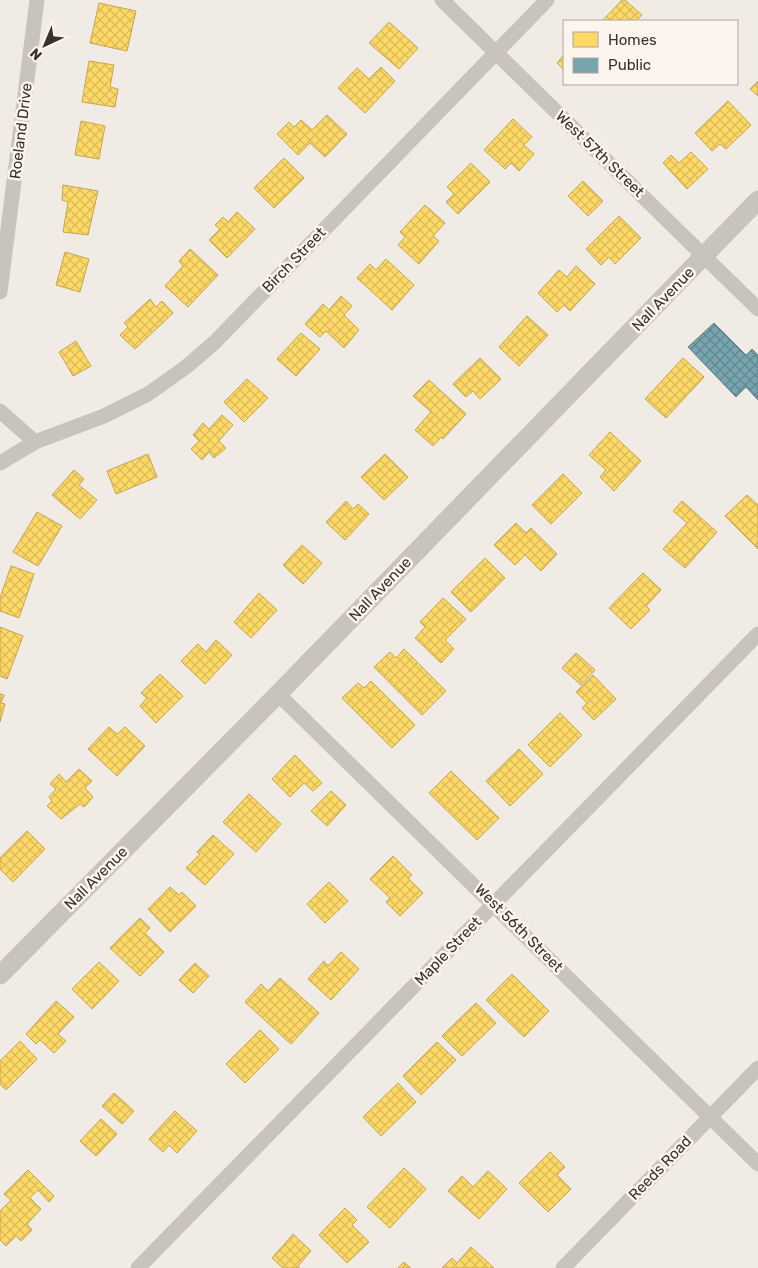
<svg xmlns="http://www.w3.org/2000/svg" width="758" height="1268" font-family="Rubik,sans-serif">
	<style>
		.homes { fill: url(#homes-cross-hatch); stroke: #c4a654 }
		.public { fill: url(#public-cross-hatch); stroke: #648287 }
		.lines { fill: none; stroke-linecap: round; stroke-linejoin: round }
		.minor { stroke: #c9c3be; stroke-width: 15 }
		.tertiary { stroke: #c9c3be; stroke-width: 19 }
		.labels { text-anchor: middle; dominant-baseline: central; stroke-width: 5; stroke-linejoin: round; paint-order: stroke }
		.street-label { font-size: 15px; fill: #3b302b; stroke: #fbf5ee }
	</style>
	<defs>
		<pattern id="homes-cross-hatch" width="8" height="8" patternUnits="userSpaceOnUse" patternTransform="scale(1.25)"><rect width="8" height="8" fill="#ffd966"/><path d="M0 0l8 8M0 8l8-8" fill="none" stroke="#dbbb59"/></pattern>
		<pattern id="public-cross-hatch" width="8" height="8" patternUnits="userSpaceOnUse" patternTransform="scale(1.25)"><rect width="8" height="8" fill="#76a5af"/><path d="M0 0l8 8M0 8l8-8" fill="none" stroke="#62878f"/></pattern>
	</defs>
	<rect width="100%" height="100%" fill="#f0ebe5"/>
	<g class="homes">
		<polygon points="622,0 625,0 642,15 636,21 602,21"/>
		<polygon points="99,3 136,11 127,51 90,43"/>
		<polygon points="389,22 418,48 399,69 369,43"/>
		<polygon points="564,55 564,70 557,63"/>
		<polygon points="89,61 114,65 110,87 118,89 115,107 82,102"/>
		<polygon points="381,67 395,81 365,113 338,88 357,68 369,79"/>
		<polygon points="758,81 758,96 750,89"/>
		<polygon points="728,101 751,125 726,149 720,144 712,151 695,133"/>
		<polygon points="327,115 347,134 325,157 310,143 298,155 277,134 289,122 294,127 301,120 312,130"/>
		<polygon points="513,119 532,137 524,145 534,154 519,171 511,163 505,169 484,150"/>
		<polygon points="81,121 105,126 99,159 75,155"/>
		<polygon points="691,152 708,169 687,189 663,163 671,155 679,163"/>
		<polygon points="284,158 304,178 274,208 254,188"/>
		<polygon points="471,163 490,182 458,214 446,202 454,194 447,187"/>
		<polygon points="583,181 603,201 588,216 568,196"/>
		<polygon points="63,185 98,191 88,235 63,232 68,202 62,200"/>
		<polygon points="425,205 445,223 433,236 439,241 419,264 398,245 405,237 400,232"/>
		<polygon points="237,212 255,229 227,258 209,240 220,229 215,225 223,217 228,222"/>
		<polygon points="619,216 641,238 615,264 609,257 601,265 586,249"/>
		<polygon points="190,249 218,275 188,307 165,286 183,266 179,261"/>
		<polygon points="65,252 89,259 80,292 56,285"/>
		<polygon points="386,259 414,285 392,310 357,278 370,264 376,270"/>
		<polygon points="576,266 595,284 570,311 564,305 557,312 538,293 559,270 567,277"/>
		<polygon points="341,296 352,306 344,315 359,330 344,348 326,331 320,337 305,324 323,304 329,310"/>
		<polygon points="150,299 156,307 162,301 173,313 135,349 120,335 128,327 124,323"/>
		<polygon points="527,316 548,335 519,366 499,347"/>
		<polygon points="301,333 320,349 296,376 277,359"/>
		<polygon points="76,341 91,366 73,376 59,352"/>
		<polygon points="480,358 501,379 480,399 473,391 466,397 453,384"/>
		<polygon points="683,358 704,377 666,418 645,399"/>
		<polygon points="247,379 268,398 244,422 224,402"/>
		<polygon points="429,380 466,414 443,439 441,437 433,446 415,430 431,412 413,396"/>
		<polygon points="222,415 233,425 219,441 226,448 214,458 209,452 202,460 191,449 199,441 193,435 203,423 209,429"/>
		<polygon points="610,432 641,461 614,491 600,477 606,470 589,455"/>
		<polygon points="148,454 157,477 116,494 107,471"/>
		<polygon points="385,454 408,477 384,500 361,477"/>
		<polygon points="74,470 84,479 79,485 97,500 80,519 52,495"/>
		<polygon points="563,474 582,493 551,524 532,505"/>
		<polygon points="747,495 758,505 758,549 725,516"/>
		<polygon points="346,501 353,509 358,504 369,514 345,540 326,522"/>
		<polygon points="682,501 717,532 685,568 663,549 687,523 673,511"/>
		<polygon points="37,512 62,526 38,566 13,552"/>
		<polygon points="516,523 526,533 531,528 557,554 541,571 525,555 515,565 494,545"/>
		<polygon points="302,545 322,563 303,584 283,565"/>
		<polygon points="485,558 505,578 471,612 451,592"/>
		<polygon points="11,566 34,574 19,618 0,611 0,598"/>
		<polygon points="643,573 661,590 646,606 650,610 631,629 609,608"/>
		<polygon points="259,593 277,610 251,638 234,622"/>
		<polygon points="443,598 466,619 445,640 454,649 441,663 415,638 425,627 420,622"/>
		<polygon points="0,627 23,636 7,679 0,676"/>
		<polygon points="216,640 232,655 205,684 181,661 198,644 206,652"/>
		<polygon points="404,649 446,691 422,715 374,667 390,652 396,658"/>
		<polygon points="576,653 595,670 581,685 562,668"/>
		<polygon points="160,674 183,696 156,723 140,706 147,698 141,693"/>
		<polygon points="593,675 616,699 594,720 582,708 587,703 576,692"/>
		<polygon points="371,681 415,725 392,748 342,698 358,683 364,688"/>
		<polygon points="0,694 4,695 1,703 5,704 0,722"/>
		<polygon points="560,713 582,735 550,767 528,745"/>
		<polygon points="109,727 117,734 125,727 145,746 117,776 88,749"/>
		<polygon points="519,749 543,774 510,806 486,781"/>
		<polygon points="295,755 322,783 313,791 304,783 290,797 272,779"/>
		<polygon points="79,769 92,781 85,788 93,797 84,807 80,804 61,819 47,806 52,801 49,797 56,789 50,784 59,774 66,782"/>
		<polygon points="451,771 499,818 477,840 429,793"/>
		<polygon points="331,791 346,805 327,826 311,811"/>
		<polygon points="249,794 281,824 256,852 223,822"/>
		<polygon points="27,831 45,849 13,882 0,869 0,858"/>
		<polygon points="213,835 234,854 205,885 186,868 200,854 197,852"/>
		<polygon points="393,856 412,875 408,878 423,893 400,916 386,902 390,898 370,879"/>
		<polygon points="329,882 348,901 325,923 307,904"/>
		<polygon points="170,887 179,895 182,892 196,906 170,932 148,909"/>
		<polygon points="140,918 150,928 145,933 164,952 140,976 110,948"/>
		<polygon points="341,952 359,969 331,1000 308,979 324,961 328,966"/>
		<polygon points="99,962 119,981 92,1009 72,989"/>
		<polygon points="195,963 209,976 193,993 179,980"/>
		<polygon points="512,974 549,1011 524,1037 486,1000"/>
		<polygon points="280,978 319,1013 291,1044 245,1002 261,984 268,991"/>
		<polygon points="56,1001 74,1017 58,1034 66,1041 54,1053 40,1040 36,1044 26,1034"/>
		<polygon points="476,1003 496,1023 462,1056 442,1036"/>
		<polygon points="260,1030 279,1049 245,1083 226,1064"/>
		<polygon points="20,1041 37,1059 6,1090 0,1084 0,1061"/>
		<polygon points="437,1042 456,1060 421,1095 403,1076"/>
		<polygon points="398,1083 416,1102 381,1136 363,1117"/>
		<polygon points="114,1093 134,1111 122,1124 102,1106"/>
		<polygon points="175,1111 197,1131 177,1153 169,1145 163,1152 149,1139"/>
		<polygon points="101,1119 117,1134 96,1156 80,1141"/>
		<polygon points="550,1152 565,1167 557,1175 571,1189 548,1212 519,1183"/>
		<polygon points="404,1168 426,1189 390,1228 367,1207"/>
		<polygon points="28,1170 54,1196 49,1202 38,1190 30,1198 41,1209 27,1224 32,1230 21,1241 16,1236 6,1246 0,1240 0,1211 11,1200 4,1194"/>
		<polygon points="488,1171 507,1189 479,1219 448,1191 462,1176 473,1187"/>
		<polygon points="345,1208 357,1220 352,1225 369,1242 347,1263 319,1235"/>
		<polygon points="293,1234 311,1251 298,1266 300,1268 283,1268 272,1258"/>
		<polygon points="471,1247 494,1268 442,1268 452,1258 457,1263"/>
		<polygon points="404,1262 411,1268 398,1268"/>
	</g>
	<polygon class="public" points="714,323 746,355 752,349 758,355 758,400 746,387 736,397 688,347"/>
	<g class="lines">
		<g class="minor">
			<polyline points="442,0 758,309"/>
			<polyline points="0,292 37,0"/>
			<polyline points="0,411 35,442"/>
			<polyline points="0,463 35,442 104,416 148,394 186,367 215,342 547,0"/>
			<polyline points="278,694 758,1164"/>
			<polyline points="138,1268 758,634"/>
			<polyline points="563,1268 758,1068"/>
		</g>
		<polyline class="tertiary" points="0,975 278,694 758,200"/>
	</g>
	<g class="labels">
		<g class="street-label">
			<text transform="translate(21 131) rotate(-83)">Roeland Drive</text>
			<text transform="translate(600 154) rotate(44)">West 57th Street</text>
			<text transform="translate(294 260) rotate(-46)">Birch Street</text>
			<text transform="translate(663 299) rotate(-46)">Nall Avenue</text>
			<text transform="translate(380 589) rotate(-46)">Nall Avenue</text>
			<text transform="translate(96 878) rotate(-45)">Nall Avenue</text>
			<text transform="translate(519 928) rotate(45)">West 56th Street</text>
			<text transform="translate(448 951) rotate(-46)">Maple Street</text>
			<text transform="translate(660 1168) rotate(-46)">Reeds Road</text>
		</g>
	</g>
	<rect x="563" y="20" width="175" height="65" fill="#fbf5ee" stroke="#aea6a0"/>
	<rect x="573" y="32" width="25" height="15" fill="#ffd966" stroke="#aea6a0"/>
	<text x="608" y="45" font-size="15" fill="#3b302b">Homes</text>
	<rect x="573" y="58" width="25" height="15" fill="#76a5af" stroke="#aea6a0"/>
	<text x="608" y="70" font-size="15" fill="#3b302b">Public</text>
	<g transform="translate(45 45) rotate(224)" stroke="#fbf5ee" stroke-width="4" paint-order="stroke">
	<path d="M0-4L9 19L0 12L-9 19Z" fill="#3b302b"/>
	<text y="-8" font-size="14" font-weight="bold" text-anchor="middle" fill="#3b302b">N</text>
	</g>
</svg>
